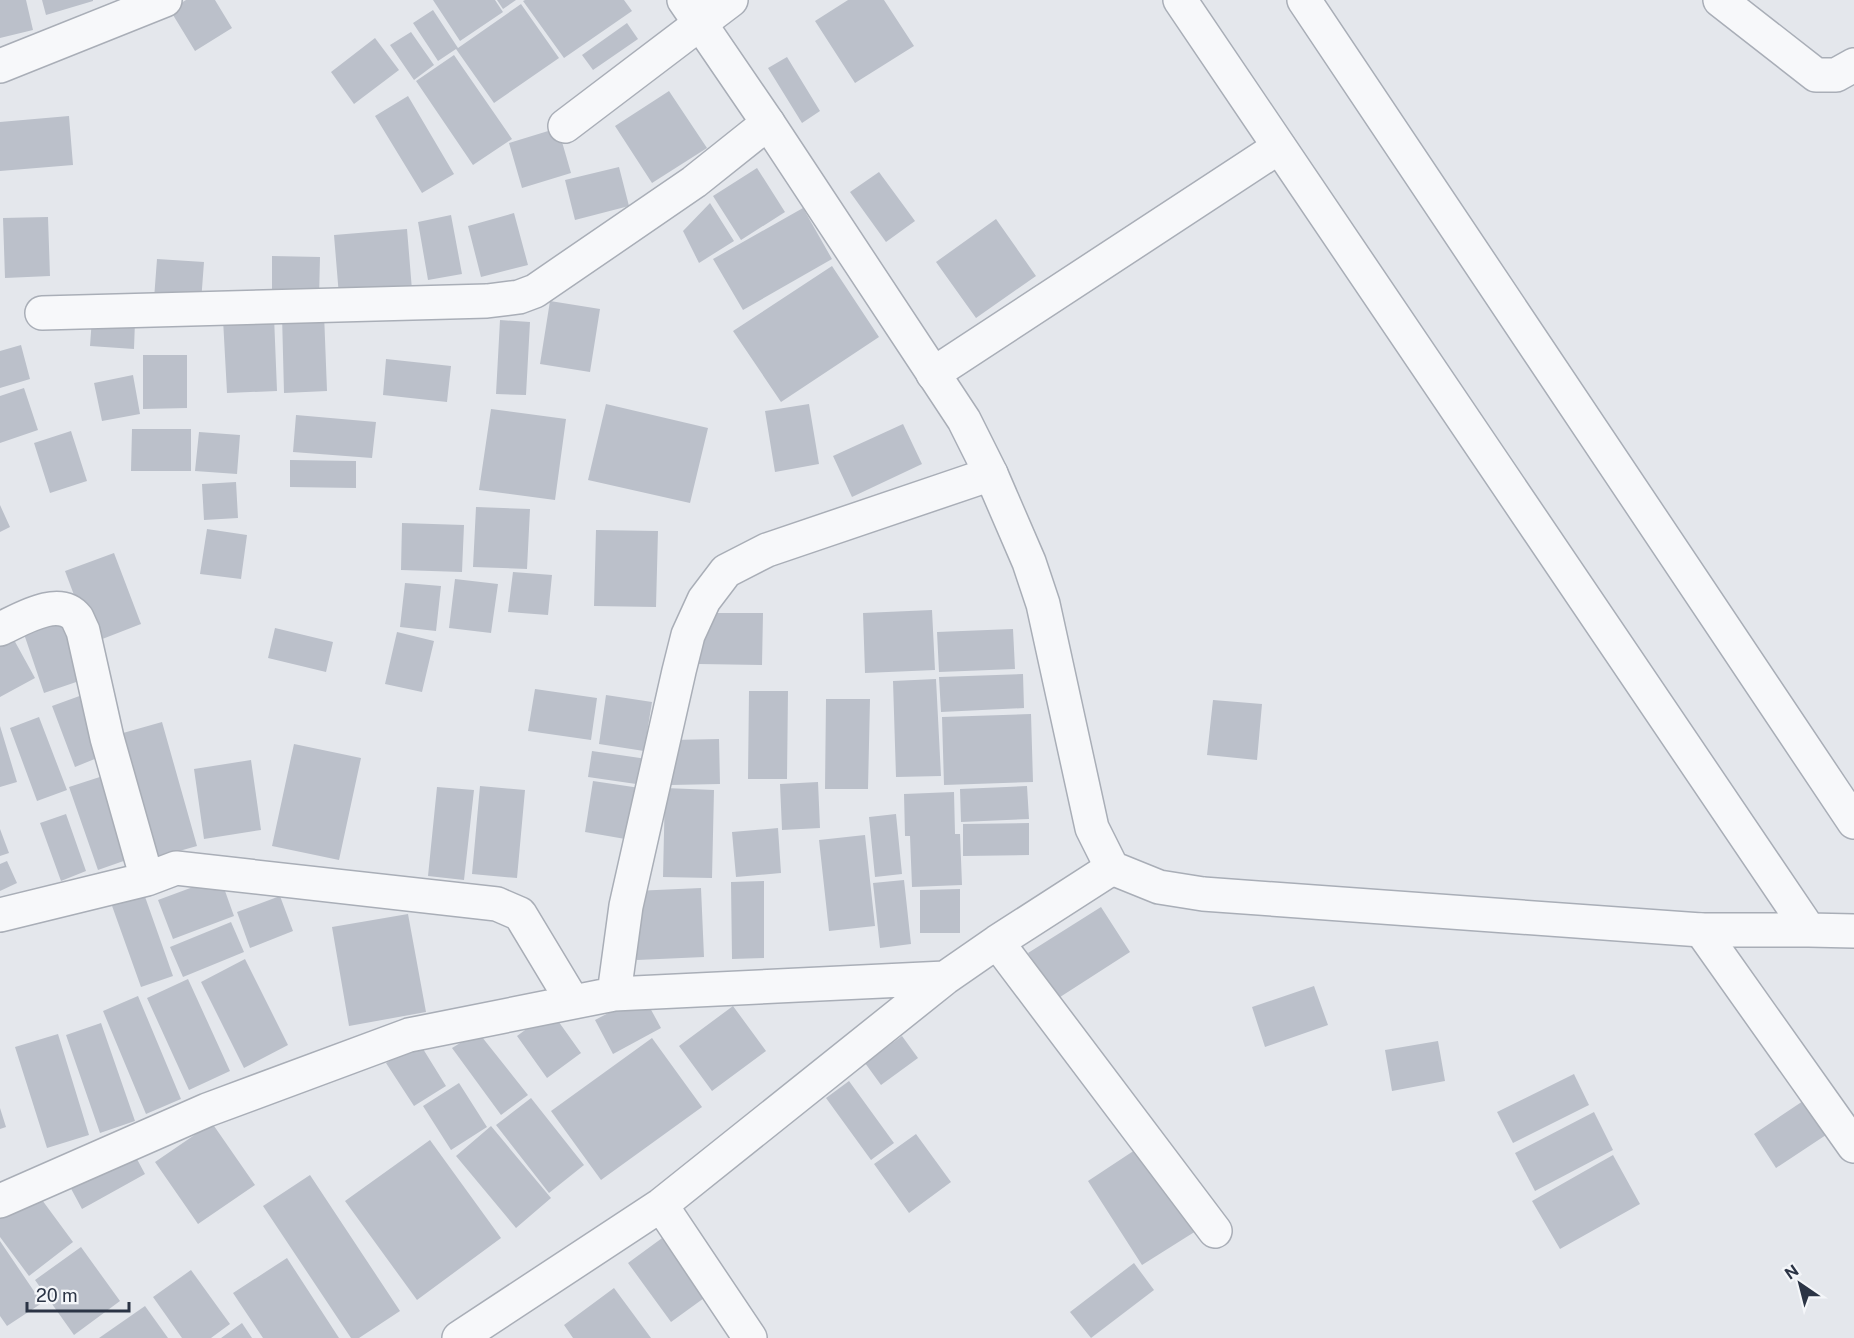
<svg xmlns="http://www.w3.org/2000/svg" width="1854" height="1338" viewBox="0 0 1854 1338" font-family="'Public Sans',sans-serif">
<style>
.building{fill:#bbc0ca}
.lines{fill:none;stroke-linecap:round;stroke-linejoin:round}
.minor-casing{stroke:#a9aeb7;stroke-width:36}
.tertiary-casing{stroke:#a9aeb7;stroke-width:36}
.minor{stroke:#f7f8fa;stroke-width:33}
.tertiary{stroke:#f7f8fa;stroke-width:33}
</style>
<rect width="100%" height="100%" fill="#e4e7ec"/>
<path class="building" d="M 0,0 L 26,0 L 33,30 L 0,38 Z
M 42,0 L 93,0 L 93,1 L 46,15 Z
M 186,0 L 215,0 L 232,28 L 195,51 L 170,10 Z
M 433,0 L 495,0 L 503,12 L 460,41 Z
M 497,0 L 516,0 L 503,9 Z
M 525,0 L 624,0 L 632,11 L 564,58 L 523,1 Z
M 848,0 L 884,0 L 914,46 L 855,83 L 815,21 Z
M 521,4 L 559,58 L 494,103 L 456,49 L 438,61 L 413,23 L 433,10 L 458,48 Z
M 627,23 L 638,39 L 593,70 L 582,55 Z
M 411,32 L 434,65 L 414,80 L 390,45 Z
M 375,38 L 399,70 L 354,104 L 331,72 Z
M 454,55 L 512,139 L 473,165 L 416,81 Z
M 787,57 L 820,111 L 802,123 L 768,68 Z
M 669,91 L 707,148 L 652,183 L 615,126 Z
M 408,96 L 454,174 L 422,193 L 375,116 Z
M 69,116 L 73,165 L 0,171 L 0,122 Z
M 558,128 L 571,173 L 522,188 L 509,143 Z
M 619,167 L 629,206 L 575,220 L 565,180 Z
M 757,168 L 785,212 L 741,240 L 713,196 Z
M 879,172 L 915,221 L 886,242 L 850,192 Z
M 710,203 L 734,241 L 699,263 L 683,231 Z
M 803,208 L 832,259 L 743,310 L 713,259 Z
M 514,213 L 528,265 L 481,277 L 468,226 Z
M 451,215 L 462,274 L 428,280 L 418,222 Z
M 48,217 L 50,276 L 5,278 L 3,218 Z
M 996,219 L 1036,276 L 976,318 L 936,262 Z
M 407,229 L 412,290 L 339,296 L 334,235 Z
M 272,256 L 320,257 L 319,299 L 272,299 Z
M 157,259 L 204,262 L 201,302 L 154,299 Z
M 832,266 L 879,337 L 781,402 L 733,331 Z
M 550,301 L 600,309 L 590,372 L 540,364 Z
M 324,313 L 327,391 L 284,393 L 282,315 Z
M 274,316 L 277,391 L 227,393 L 223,319 Z
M 92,318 L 135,321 L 134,349 L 90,346 Z
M 500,320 L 530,322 L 526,395 L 496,394 Z
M 21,345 L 30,379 L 0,388 L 0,351 Z
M 143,355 L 187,355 L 187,408 L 143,409 Z
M 386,359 L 451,366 L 447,402 L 383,395 Z
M 133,375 L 140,414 L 102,421 L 94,383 Z
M 24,388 L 38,430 L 0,443 L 0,396 Z
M 606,404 L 708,428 L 690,503 L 588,480 Z
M 809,404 L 819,464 L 775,472 L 765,411 Z
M 491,409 L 566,419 L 555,500 L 479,490 Z
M 296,415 L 376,422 L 372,458 L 293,452 Z
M 903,424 L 922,464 L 852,497 L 833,456 Z
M 132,429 L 191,429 L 191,471 L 131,471 Z
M 71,431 L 87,481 L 50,493 L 34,443 Z
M 199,432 L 240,435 L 237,474 L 195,471 Z
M 290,460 L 356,461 L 356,488 L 290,487 Z
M 236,482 L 238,518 L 204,520 L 202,484 Z
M 0,505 L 10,527 L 0,532 Z
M 476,507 L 530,509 L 527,569 L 473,567 Z
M 402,523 L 464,525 L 462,572 L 401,570 Z
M 207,529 L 247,535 L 241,579 L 200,574 Z
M 596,530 L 658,531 L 656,607 L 594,606 Z
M 114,553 L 141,624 L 92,643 L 65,571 Z
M 513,572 L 552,575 L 548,615 L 508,612 Z
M 455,579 L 498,584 L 491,633 L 449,628 Z
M 405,583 L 441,586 L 436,631 L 400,627 Z
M 932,610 L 935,670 L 865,673 L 863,613 Z
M 700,613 L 763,613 L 762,665 L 699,664 Z
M 67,616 L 88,678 L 44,693 L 23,631 Z
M 275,628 L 333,642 L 326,672 L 268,658 Z
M 8,629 L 35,678 L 0,697 L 0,633 Z
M 1013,629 L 1015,669 L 939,672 L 937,632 Z
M 397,632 L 434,641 L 422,692 L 385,684 Z
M 1023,674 L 1024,708 L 941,712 L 939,677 Z
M 936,679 L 941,776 L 896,777 L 893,681 Z
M 535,689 L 597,698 L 591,740 L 528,731 Z
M 749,691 L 788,691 L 787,779 L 748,779 Z
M 85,694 L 107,754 L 75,767 L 52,706 Z
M 606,695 L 652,702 L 644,751 L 599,744 Z
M 826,699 L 870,699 L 868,789 L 825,789 Z
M 1213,700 L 1262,704 L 1257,760 L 1207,755 Z
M 1031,714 L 1033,782 L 944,785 L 942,717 Z
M 39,717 L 67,790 L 37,801 L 10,728 Z
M 162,722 L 197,846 L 151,859 L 116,735 Z
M 0,726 L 17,782 L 0,787 Z
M 719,739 L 720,784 L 671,785 L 671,740 Z
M 294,744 L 361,758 L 339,860 L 272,846 Z
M 592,751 L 647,759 L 643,785 L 588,777 Z
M 251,760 L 261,830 L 204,839 L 194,769 Z
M 106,775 L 135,857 L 98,870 L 69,787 Z
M 593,781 L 640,788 L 631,840 L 585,832 Z
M 818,782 L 820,828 L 782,830 L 780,784 Z
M 480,786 L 525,790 L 517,878 L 472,874 Z
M 1027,786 L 1029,819 L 961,822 L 960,789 Z
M 437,787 L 474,790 L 464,880 L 428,876 Z
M 665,788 L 714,790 L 712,878 L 663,877 Z
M 954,792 L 955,834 L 960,834 L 962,885 L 912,887 L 910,836 L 905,836 L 904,794 Z
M 66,814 L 86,871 L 61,881 L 40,823 Z
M 896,814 L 902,874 L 875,877 L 869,817 Z
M 1029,823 L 1029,855 L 963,856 L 963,824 Z
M 778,828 L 781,873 L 736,877 L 732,832 Z
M 0,829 L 9,853 L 0,856 Z
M 865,835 L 875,926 L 829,931 L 819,840 Z
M 7,861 L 17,883 L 0,891 L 0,864 Z
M 220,877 L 234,916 L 173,939 L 158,900 Z
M 904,880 L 911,944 L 880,948 L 873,883 Z
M 764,881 L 764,958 L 732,959 L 731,882 Z
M 701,888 L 704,957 L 637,960 L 634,891 Z
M 960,889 L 960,933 L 920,933 L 920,890 Z
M 143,891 L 173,976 L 141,987 L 111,903 Z
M 280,896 L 293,931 L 250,948 L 237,912 Z
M 1101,907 L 1130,952 L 1057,999 L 1028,953 Z
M 408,914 L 426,1012 L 349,1026 L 332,927 Z
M 231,922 L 244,952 L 183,977 L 170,947 Z
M 245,959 L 288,1045 L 244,1068 L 201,982 Z
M 188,979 L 230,1071 L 189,1090 L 147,998 Z
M 1314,986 L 1328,1025 L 1265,1047 L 1252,1007 Z
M 643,995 L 661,1028 L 613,1054 L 595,1020 Z
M 138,996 L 181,1099 L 146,1114 L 103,1011 Z
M 733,1006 L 766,1051 L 712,1091 L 679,1046 Z
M 551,1011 L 581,1053 L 547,1078 L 517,1036 Z
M 101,1023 L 135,1121 L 100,1133 L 66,1035 Z
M 478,1032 L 528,1095 L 501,1115 L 452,1048 Z
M 58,1034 L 89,1135 L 47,1148 L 15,1047 Z
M 902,1036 L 918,1058 L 881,1085 L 865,1063 Z
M 652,1038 L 702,1107 L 601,1180 L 551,1111 Z
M 1438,1041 L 1445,1081 L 1392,1091 L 1385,1050 Z
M 420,1044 L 446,1086 L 414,1106 L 386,1063 Z
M 1574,1074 L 1589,1105 L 1513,1143 L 1497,1112 Z
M 849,1081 L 894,1143 L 871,1160 L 826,1098 Z
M 459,1083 L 487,1127 L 451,1150 L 423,1106 Z
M 1809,1097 L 1832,1131 L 1776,1168 L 1754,1134 Z
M 531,1098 L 584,1165 L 549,1193 L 496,1125 Z
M 0,1108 L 6,1127 L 0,1129 Z
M 1594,1112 L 1613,1150 L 1535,1191 L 1515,1153 Z
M 212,1123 L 255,1185 L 198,1224 L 155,1162 Z
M 491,1126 L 551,1198 L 516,1228 L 456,1156 Z
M 916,1134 L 951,1182 L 909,1213 L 874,1164 Z
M 430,1140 L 501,1238 L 417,1300 L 345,1201 Z
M 1141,1146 L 1196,1231 L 1142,1265 L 1088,1181 Z
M 131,1148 L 145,1174 L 82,1209 L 68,1183 Z
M 1613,1155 L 1640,1204 L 1560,1249 L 1532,1201 Z
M 310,1175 L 400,1311 L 359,1338 L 351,1338 L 263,1206 Z
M 34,1189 L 73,1242 L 29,1276 L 0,1237 L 0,1215 Z
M 669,1233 L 711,1293 L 671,1322 L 628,1263 Z
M 0,1241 L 42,1303 L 7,1326 L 0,1316 Z
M 81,1247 L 120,1301 L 74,1335 L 35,1280 Z
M 287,1258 L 339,1338 L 263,1338 L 233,1293 Z
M 1134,1263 L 1154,1290 L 1091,1338 L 1070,1312 Z
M 191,1270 L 230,1324 L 211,1338 L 182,1338 L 153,1297 Z
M 614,1288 L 651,1338 L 573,1338 L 564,1325 Z
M 145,1306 L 168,1338 L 99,1338 Z
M 242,1323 L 252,1338 L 221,1338 Z"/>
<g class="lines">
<defs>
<path id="minor" d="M 1720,0 L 1816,75 L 1836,75 L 1854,65
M 0,66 L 165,0
M 565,126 L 731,0
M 42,313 L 487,301 L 519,297 L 535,291 L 694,182 L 768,123
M 933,374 L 1279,147
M 0,629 C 20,620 59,595 77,618 C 79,622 81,627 83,631 L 107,738 L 147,879
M 0,915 L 147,879 L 176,868 L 497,904 L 520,914 L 573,1002
M 1701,930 L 1854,1146
M 997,942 L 1215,1231
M 614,994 L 626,906 L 679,671 L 688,635 L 704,600 L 726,571 L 767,550 L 991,474
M 0,1201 L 207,1110 L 409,1035 L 614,994 L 945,978
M 661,1205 L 750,1338
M 459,1338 L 661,1205 L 945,978 L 997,942 L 1112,868"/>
<path id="tertiary" d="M 684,0 L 768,123 L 964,420 L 991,474 L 1029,562 L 1043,604 L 1092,828 L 1112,868 L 1159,887 L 1203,894 L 1701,930 L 1809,930 L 1854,931
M 1180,0 L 1809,930
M 1304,0 L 1854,822"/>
</defs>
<use href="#minor" class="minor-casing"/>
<use href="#tertiary" class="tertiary-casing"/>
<use href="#minor" class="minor"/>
<use href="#tertiary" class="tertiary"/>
</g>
<g transform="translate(1800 1284) rotate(325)" stroke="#f4f6f9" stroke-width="4.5" paint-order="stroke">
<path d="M0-4.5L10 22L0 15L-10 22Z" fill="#2b3445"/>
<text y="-9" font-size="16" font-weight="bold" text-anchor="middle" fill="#2b3445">N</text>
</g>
<path d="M27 1302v9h102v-9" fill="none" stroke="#2b3445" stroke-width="3"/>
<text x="36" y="1302" font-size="18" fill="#2b3445" stroke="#f4f6f9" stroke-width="4.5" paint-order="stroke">20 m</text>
</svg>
